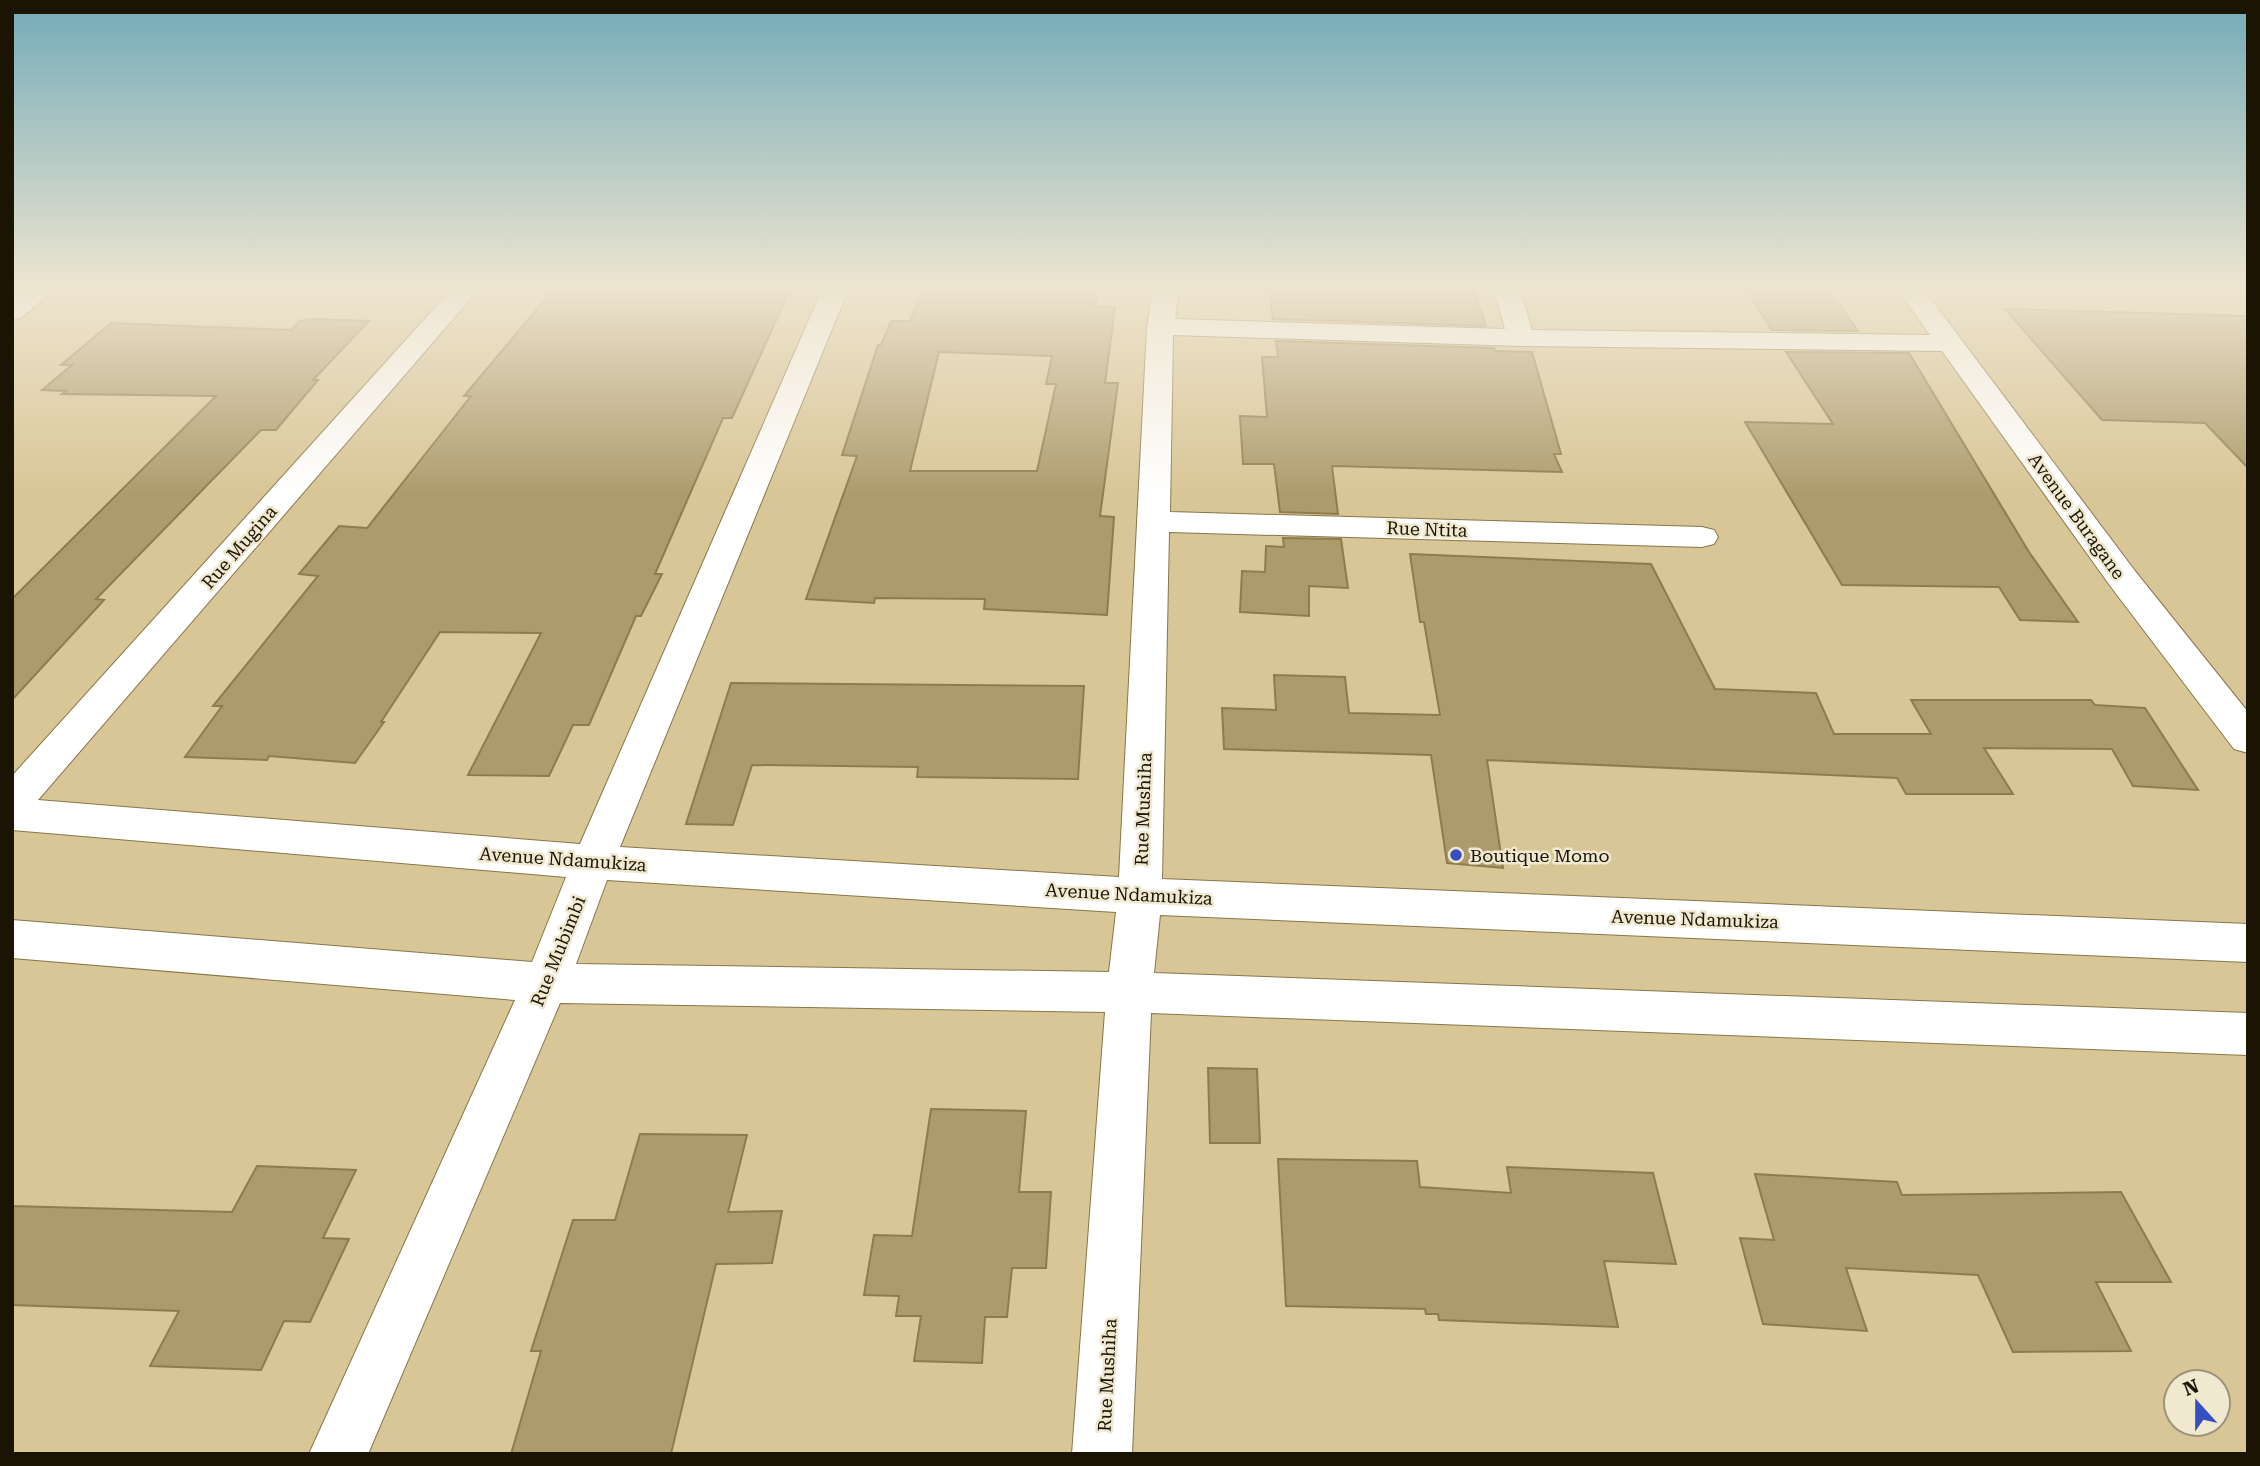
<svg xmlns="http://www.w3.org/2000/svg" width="2260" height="1466" viewBox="0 0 2260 1466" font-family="'Roboto Serif',serif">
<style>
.building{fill:#ad9b6c;stroke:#8e7c4f;stroke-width:2;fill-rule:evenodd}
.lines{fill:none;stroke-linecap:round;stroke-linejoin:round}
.minor-casing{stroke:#887649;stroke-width:2}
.secondary-casing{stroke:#887649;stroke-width:2}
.minor{fill:#fff;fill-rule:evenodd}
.secondary{fill:#fff;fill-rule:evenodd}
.poi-dot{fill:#364fc1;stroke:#f1e8d0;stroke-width:2.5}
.labels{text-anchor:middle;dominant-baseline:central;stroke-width:5;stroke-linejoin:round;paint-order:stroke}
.street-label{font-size:18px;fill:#1b1403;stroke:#f1e8d0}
.poi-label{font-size:18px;fill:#1b1403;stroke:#f1e8d0;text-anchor:start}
</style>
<rect width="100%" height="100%" fill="#d9c696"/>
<path class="building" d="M 553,290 L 789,292 L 732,418 L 723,418 L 655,574 L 662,574 L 641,616 L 636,616 L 589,725 L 573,725 L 549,776 L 468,775 L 541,633 L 440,632 L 381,722 L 384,722 L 355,763 L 269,756 L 267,760 L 185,757 L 222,706 L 213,706 L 318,576 L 299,574 L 339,526 L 367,528 L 471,396 L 464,396 Z
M 922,290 L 1097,293 L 1095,306 L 1115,307 L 1105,383 L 1118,383 L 1100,516 L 1114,517 L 1107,615 L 984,609 L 985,599 L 875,598 L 874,603 L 806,599 L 857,456 L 842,455 L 878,345 L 881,345 L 891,321 L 910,321 ZM 939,352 L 1052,356 L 1046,384 L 1056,384 L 1037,471 L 910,471 Z
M 1269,290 L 1474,290 L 1486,326 L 1273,319 Z
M 1746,290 L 1829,290 L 1858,331 L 1772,330 Z
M 2005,309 L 2248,316 L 2248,468 L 2205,423 L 2102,420 Z
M 312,319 L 369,321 L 313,380 L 318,380 L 276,430 L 261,430 L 96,599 L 104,600 L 12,700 L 12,599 L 216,396 L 62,394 L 66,391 L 42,390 L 72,365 L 61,365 L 111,323 L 291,330 L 300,321 Z
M 1276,341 L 1494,348 L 1495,351 L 1532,352 L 1561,454 L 1554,454 L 1562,472 L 1332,466 L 1338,514 L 1280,512 L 1274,464 L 1243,464 L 1240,416 L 1267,417 L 1262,357 L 1278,357 Z
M 1786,352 L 1909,353 L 2029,552 L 2078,622 L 2020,620 L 1999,587 L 1842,585 L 1745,422 L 1833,424 Z
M 1283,538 L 1341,539 L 1348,588 L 1309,586 L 1309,616 L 1240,612 L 1242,571 L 1265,572 L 1266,546 L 1284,547 Z
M 1410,554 L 1651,564 L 1715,689 L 1816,693 L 1834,734 L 1931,734 L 1911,700 L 2091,700 L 2095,705 L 2145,708 L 2198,790 L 2133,786 L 2112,749 L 1984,748 L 2013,794 L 1906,794 L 1897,778 L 1487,760 L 1503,868 L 1447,863 L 1431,755 L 1224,749 L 1222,708 L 1276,710 L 1274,675 L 1345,677 L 1349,713 L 1440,715 L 1424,622 L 1420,622 Z
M 731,683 L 1084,686 L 1078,779 L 917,777 L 918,767 L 752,765 L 733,825 L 686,824 Z
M 1208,1068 L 1257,1069 L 1260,1143 L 1210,1143 Z
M 931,1109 L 1026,1111 L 1019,1192 L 1051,1192 L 1046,1268 L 1012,1268 L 1007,1317 L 985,1317 L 982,1363 L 914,1361 L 921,1316 L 896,1316 L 899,1296 L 864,1295 L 874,1235 L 912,1236 Z
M 640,1134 L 747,1135 L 728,1212 L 782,1211 L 772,1263 L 716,1264 L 671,1454 L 511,1454 L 541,1351 L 531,1351 L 573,1220 L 615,1220 Z
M 1278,1159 L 1417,1161 L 1420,1187 L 1511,1193 L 1507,1167 L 1653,1173 L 1676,1264 L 1604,1261 L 1618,1327 L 1439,1320 L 1438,1314 L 1426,1314 L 1425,1309 L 1286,1306 Z
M 257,1166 L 356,1170 L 323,1238 L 349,1239 L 310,1322 L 284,1321 L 261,1370 L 150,1366 L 179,1311 L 12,1305 L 12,1206 L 232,1212 Z
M 1755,1174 L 1897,1182 L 1902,1195 L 2121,1192 L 2171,1282 L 2096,1282 L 2131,1351 L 2013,1352 L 1978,1275 L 1846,1268 L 1867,1331 L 1763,1324 L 1740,1238 L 1774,1240 Z"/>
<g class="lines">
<defs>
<path id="minor" d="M 451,290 L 478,290 L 38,800 L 580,844 L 822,290 L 848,290 L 620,847 L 1119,877 L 1147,327 L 1153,290 L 1179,290 L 1175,319 L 1505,329 L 1494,290 L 1520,290 L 1532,330 L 1930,335 L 1898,290 L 1924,290 L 2135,571 L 2248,712 L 2248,753 L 2234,749 L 2111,587 L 1942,351 L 1521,346 L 1173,335 L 1170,512 L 1702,527 L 1714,530 L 1718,537 L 1714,544 L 1702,547 L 1169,532 L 1162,879 L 2248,924 L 2248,962 L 1160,915 L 1154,973 L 2248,1013 L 2248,1055 L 1151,1013 L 1132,1454 L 1072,1454 L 1105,1012 L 560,1003 L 368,1454 L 309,1454 L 515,1000 L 12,958 L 12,920 L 532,962 L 566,877 L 12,830 L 12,776 ZM 607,880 L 1116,912 L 1109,972 L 576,964 Z"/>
<path id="secondary" d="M 24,290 L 54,290 L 21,318 L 12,320 L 12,299 Z"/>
</defs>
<use href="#minor" class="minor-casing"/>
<use href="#secondary" class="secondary-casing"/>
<use href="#minor" class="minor"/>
<use href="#secondary" class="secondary"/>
</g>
<linearGradient id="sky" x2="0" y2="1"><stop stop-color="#73abb8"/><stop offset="0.58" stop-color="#eee5d0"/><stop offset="1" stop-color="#eee5d0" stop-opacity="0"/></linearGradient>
<rect width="2260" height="496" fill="url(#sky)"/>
<circle class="poi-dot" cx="1456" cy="855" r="7"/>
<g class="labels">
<g class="street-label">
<text transform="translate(2077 516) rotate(54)">Avenue Buragane</text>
<text transform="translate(1427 529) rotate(2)">Rue Ntita</text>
<text transform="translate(239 547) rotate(-49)">Rue Mugina</text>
<text transform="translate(1143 809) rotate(-88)">Rue Mushiha</text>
<text transform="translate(563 859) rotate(4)">Avenue Ndamukiza</text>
<text transform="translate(1129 894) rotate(3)">Avenue Ndamukiza</text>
<text transform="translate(1695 919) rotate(2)">Avenue Ndamukiza</text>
<text transform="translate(558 951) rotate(-68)">Rue Mubimbi</text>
<text transform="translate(1107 1375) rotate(-87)">Rue Mushiha</text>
</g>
<g class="poi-label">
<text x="1470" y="855">Boutique Momo</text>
</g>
</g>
<rect width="2260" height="1466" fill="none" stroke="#1b1403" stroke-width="28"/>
<g transform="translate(2197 1403) rotate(339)"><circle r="33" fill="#f1e8d0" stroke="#9b937e" stroke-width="2"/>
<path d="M0-5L12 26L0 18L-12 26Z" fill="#364fc1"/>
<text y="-10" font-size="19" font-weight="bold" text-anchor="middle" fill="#1b1403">N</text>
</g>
</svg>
